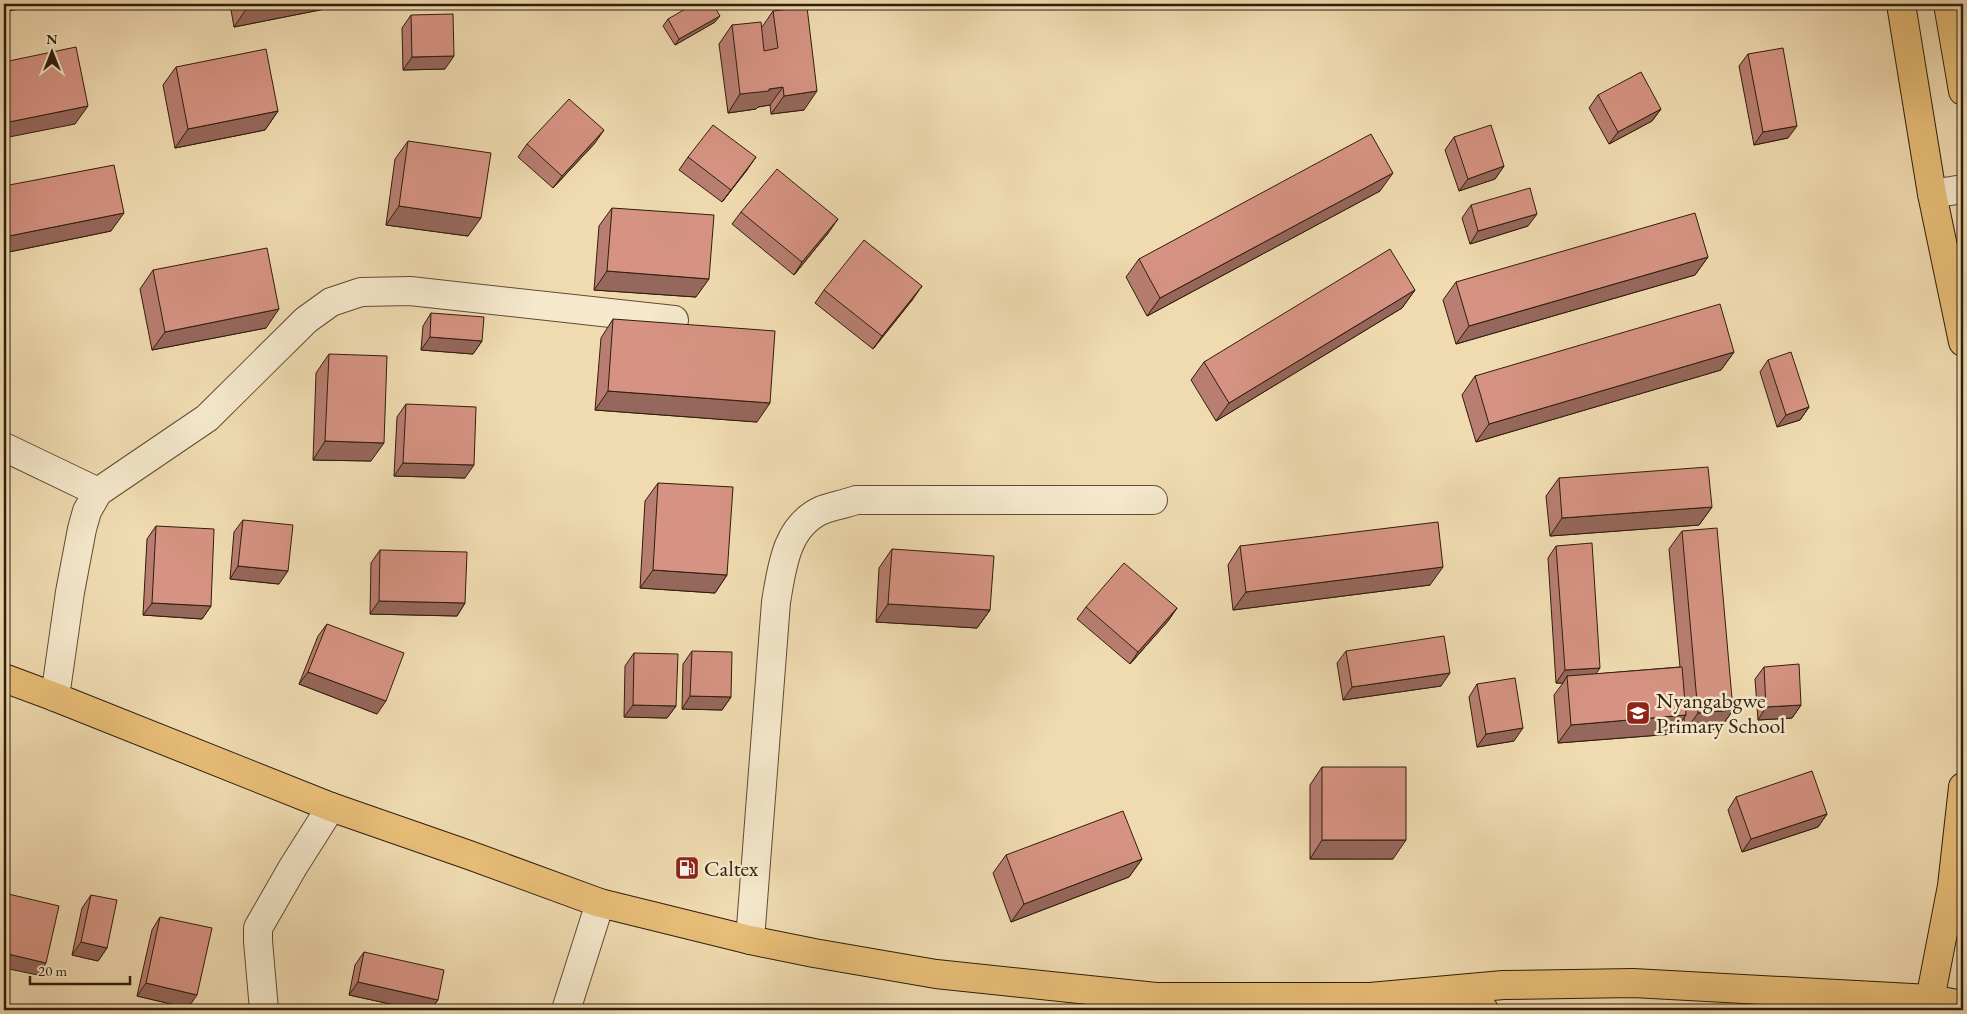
<svg xmlns="http://www.w3.org/2000/svg" width="1967" height="1014" viewBox="0 0 1967 1014" font-family="'EB Garamond',serif">
<style>
.lines{fill:none;stroke-linecap:round;stroke-linejoin:round}
.minor-casing{stroke:#5f4c34;stroke-width:30}
.major-casing{stroke:#2f1d0b;stroke-width:30}
.highway-casing{stroke:#2f1d0b;stroke-width:30}
.minor{stroke:#f5e8cc;stroke-width:28}
.major{stroke:#e8be78;stroke-width:28}
.highway{stroke:#e8be78;stroke-width:28}
.wall{fill:#b87e71;stroke:#2f1d0b}
.shaded-wall{fill:#96675c;stroke:#2f1d0b}
.building{fill:#d69383;stroke:#2f1d0b}
.labels{text-anchor:middle;dominant-baseline:central;stroke-width:5;stroke-linejoin:round;paint-order:stroke}
.poi-label{font-size:22px;fill:#2f1d0b;stroke:#f5e8cc;text-anchor:start}
</style>
<rect width="100%" height="100%" fill="#f0dbb1"/>
<filter id="stains"><feTurbulence type="fractalNoise" baseFrequency=".004" numOctaves="4"/><feColorMatrix values="0 0 0 0 .2 0 0 0 0 .09 0 0 0 0 .02 0 0 0 .5 -.17"/></filter>
<radialGradient id="worn" r=".72"><stop offset=".6" stop-color="#630" stop-opacity="0"/><stop offset="1" stop-color="#630" stop-opacity=".3"/></radialGradient>
<g class="lines">
<defs>
<path id="minor" d="M 1932,194 L 1963,189
M 4,447 L 98,492
M 55,697 L 70,592 L 82,529 L 87,511 L 98,492 L 207,418 L 306,320 L 331,302 L 361,292 L 410,291 L 674,320
M 750,940 L 776,602 C 782,567 786,526 822,510 C 833,506 845,504 856,500 L 1153,500
M 264,1010 L 258,941 L 258,928 L 293,867 L 331,807
M 566,1010 L 600,903"/>
<path id="major" d="M 1901,4 L 1932,194 L 1963,342
M 1948,4 L 1963,91
M 1928,1010 L 1952,886 L 1963,787"/>
<path id="highway" d="M 4,678 L 55,697 L 331,807 L 469,855 L 600,903 L 750,940 L 814,953 L 936,974 L 1156,997 L 1370,997 L 1503,985 L 1633,983 L 1930,999 L 1963,1005
M 1426,1003 L 1484,1010"/>
</defs>
<use href="#minor" class="minor-casing"/>
<use href="#major" class="major-casing"/>
<use href="#highway" class="highway-casing"/>
<use href="#minor" class="minor"/>
<use href="#major" class="major"/>
<use href="#highway" class="highway"/>
</g>
<path class="wall" d="M 230,4 L 350,4 L 234,27 Z
M 773,11 L 804,110 L 771,114 L 770,105 L 758,107 L 756,109 L 728,113 L 719,44 L 732,25 L 762,27 Z
M 411,15 L 445,69 L 403,70 L 402,28 Z
M 668,19 L 715,22 L 675,45 L 663,26 Z
M 1748,54 L 1788,138 L 1754,145 L 1739,66 Z
M 176,67 L 278,111 L 265,130 L 175,148 L 163,85 Z
M 1598,95 L 1661,109 L 1652,121 L 1609,144 L 1589,108 Z
M 1454,137 L 1504,166 L 1495,179 L 1459,191 L 1445,150 Z
M 408,141 L 468,236 L 386,225 L 395,159 Z
M 595,143 L 553,188 L 518,157 L 527,144 Z
M 688,157 L 747,170 L 722,202 L 679,170 Z
M 4,186 L 111,231 L 4,253 Z
M 1380,191 L 1147,316 L 1126,277 L 1139,259 Z
M 1471,205 L 1528,226 L 1470,244 L 1462,218 Z
M 612,208 L 696,297 L 594,290 L 599,226 Z
M 741,212 L 829,232 L 794,275 L 732,224 Z
M 1708,257 L 1695,275 L 1456,344 L 1443,300 L 1456,282 Z
M 153,270 L 266,328 L 152,350 L 140,289 Z
M 824,290 L 913,299 L 873,349 L 815,303 Z
M 1415,290 L 1402,308 L 1216,421 L 1191,380 L 1204,362 Z
M 431,313 L 482,341 L 473,354 L 421,350 L 423,326 Z
M 613,319 L 757,422 L 595,410 L 601,338 Z
M 1734,352 L 1721,370 L 1476,442 L 1462,395 L 1475,376 Z
M 329,354 L 371,461 L 313,460 L 316,373 Z
M 1768,360 L 1809,407 L 1800,420 L 1777,427 L 1760,372 Z
M 406,404 L 465,478 L 394,476 L 397,417 Z
M 1559,478 L 1712,507 L 1699,525 L 1550,536 L 1546,496 Z
M 658,483 L 727,575 L 715,593 L 640,588 L 645,501 Z
M 243,520 L 279,584 L 230,579 L 234,532 Z
M 156,526 L 211,606 L 202,619 L 143,615 L 147,539 Z
M 1682,531 L 1733,710 L 1720,729 L 1685,732 L 1684,718 L 1673,734 L 1558,743 L 1554,695 L 1563,683 L 1556,683 L 1548,558 L 1556,546 L 1596,674 L 1680,667 L 1669,549 Z
M 1240,546 L 1430,585 L 1233,610 L 1228,565 Z
M 892,549 L 990,610 L 977,628 L 876,622 L 879,568 Z
M 380,550 L 465,603 L 457,616 L 370,614 L 371,563 Z
M 1086,607 L 1177,608 L 1168,621 L 1130,664 L 1077,619 Z
M 327,624 L 377,714 L 299,684 L 318,636 Z
M 692,651 L 731,697 L 722,710 L 682,709 L 683,664 Z
M 1346,651 L 1441,686 L 1343,700 L 1337,663 Z
M 634,653 L 676,706 L 667,718 L 624,717 L 625,666 Z
M 1764,667 L 1801,705 L 1792,718 L 1758,720 L 1755,679 Z
M 1477,684 L 1514,741 L 1477,747 L 1469,697 Z
M 1322,767 L 1393,859 L 1310,859 L 1310,785 Z
M 1736,797 L 1827,814 L 1818,827 L 1742,852 L 1728,810 Z
M 1006,855 L 1142,859 L 1129,877 L 1011,922 L 993,873 Z
M 91,895 L 107,948 L 98,961 L 72,955 L 82,908 Z
M 160,917 L 188,1008 L 137,996 L 152,930 Z
M 364,952 L 438,1000 L 430,1010 L 418,1010 L 349,995 L 355,965 Z"/>
<path class="shaded-wall" d="M 4,4 L 42,4 L 4,12 Z
M 270,4 L 350,4 L 234,27 L 247,8 Z
M 720,16 L 715,22 L 675,45 L 679,39 Z
M 454,56 L 445,69 L 403,70 L 412,57 Z
M 783,87 L 770,105 L 758,107 L 756,109 L 728,113 L 740,94 Z
M 817,91 L 804,110 L 771,114 L 784,96 Z
M 88,106 L 75,124 L 4,138 L 4,123 Z
M 1661,109 L 1652,121 L 1609,144 L 1618,132 Z
M 278,111 L 265,130 L 175,148 L 188,129 Z
M 1797,126 L 1788,138 L 1754,145 L 1763,132 Z
M 604,130 L 595,143 L 553,188 L 562,176 Z
M 756,157 L 747,170 L 722,202 L 731,190 Z
M 1504,166 L 1495,179 L 1459,191 L 1468,179 Z
M 1393,173 L 1380,191 L 1147,316 L 1160,298 Z
M 399,206 L 481,218 L 468,236 L 386,225 Z
M 124,213 L 111,231 L 4,253 L 4,244 L 9,236 Z
M 1537,214 L 1528,226 L 1470,244 L 1478,231 Z
M 838,219 L 829,232 L 794,275 L 802,262 Z
M 1708,257 L 1695,275 L 1456,344 L 1469,326 Z
M 607,271 L 709,279 L 696,297 L 594,290 Z
M 922,286 L 913,299 L 873,349 L 882,336 Z
M 1415,290 L 1402,308 L 1216,421 L 1229,403 Z
M 279,309 L 266,328 L 152,350 L 165,332 Z
M 430,337 L 482,341 L 473,354 L 421,350 Z
M 1734,352 L 1721,370 L 1476,442 L 1489,424 Z
M 608,391 L 770,403 L 757,422 L 595,410 Z
M 1809,407 L 1800,420 L 1777,427 L 1786,415 Z
M 325,441 L 384,443 L 371,461 L 313,460 Z
M 403,463 L 474,465 L 465,478 L 394,476 Z
M 1712,507 L 1699,525 L 1550,536 L 1562,518 Z
M 238,566 L 288,571 L 279,584 L 230,579 Z
M 1443,567 L 1430,585 L 1233,610 L 1246,592 Z
M 653,570 L 727,575 L 715,593 L 640,588 Z
M 379,601 L 465,603 L 457,616 L 370,614 Z
M 152,603 L 211,606 L 202,619 L 143,615 Z
M 888,604 L 990,610 L 977,628 L 876,622 Z
M 1177,608 L 1168,621 L 1130,664 L 1138,652 Z
M 1600,668 L 1591,681 L 1567,676 L 1563,683 L 1556,683 L 1565,670 Z
M 308,672 L 386,701 L 377,714 L 299,684 Z
M 1450,673 L 1441,686 L 1343,700 L 1352,687 Z
M 690,696 L 731,697 L 722,710 L 682,709 Z
M 633,705 L 676,706 L 667,718 L 624,717 Z
M 1801,705 L 1792,718 L 1758,720 L 1766,707 Z
M 1733,710 L 1720,729 L 1685,732 L 1698,713 Z
M 1686,715 L 1673,734 L 1558,743 L 1571,725 Z
M 1523,728 L 1514,741 L 1477,747 L 1486,734 Z
M 1827,814 L 1818,827 L 1742,852 L 1751,839 Z
M 1322,840 L 1406,840 L 1393,859 L 1310,859 Z
M 1142,859 L 1129,877 L 1011,922 L 1024,904 Z
M 81,942 L 107,948 L 98,961 L 72,955 Z
M 4,953 L 46,963 L 38,975 L 4,968 Z
M 358,982 L 438,1000 L 430,1010 L 418,1010 L 349,995 Z
M 146,983 L 197,995 L 188,1008 L 137,996 Z"/>
<path class="building" d="M 246,4 L 270,4 L 247,8 Z
M 694,4 L 713,4 L 720,16 L 679,39 L 668,19 Z
M 807,7 L 817,91 L 784,96 L 783,87 L 769,89 L 769,91 L 740,94 L 732,25 L 761,22 L 764,51 L 778,48 L 773,11 Z
M 453,14 L 454,56 L 412,57 L 411,15 Z
M 76,47 L 88,106 L 4,123 L 4,62 Z
M 1783,48 L 1797,126 L 1763,132 L 1748,54 Z
M 266,49 L 278,111 L 188,129 L 176,67 Z
M 1641,72 L 1661,109 L 1618,132 L 1598,95 Z
M 569,99 L 604,130 L 562,176 L 527,144 Z
M 713,125 L 756,157 L 731,190 L 688,157 Z
M 1491,125 L 1504,166 L 1468,179 L 1454,137 Z
M 1371,134 L 1393,173 L 1160,298 L 1139,259 Z
M 408,141 L 491,153 L 481,218 L 399,206 Z
M 114,165 L 124,213 L 9,236 L 4,209 L 4,186 Z
M 777,169 L 838,219 L 802,262 L 741,212 Z
M 1530,188 L 1537,214 L 1478,231 L 1471,205 Z
M 612,208 L 714,215 L 709,279 L 607,271 Z
M 1695,213 L 1708,257 L 1469,326 L 1456,282 Z
M 864,240 L 922,286 L 882,336 L 824,290 Z
M 267,248 L 279,309 L 165,332 L 153,270 Z
M 1390,249 L 1415,290 L 1229,403 L 1204,362 Z
M 4,277 L 7,294 L 4,295 Z
M 1720,304 L 1734,352 L 1489,424 L 1475,376 Z
M 431,313 L 484,317 L 482,341 L 430,337 Z
M 613,319 L 775,331 L 770,403 L 608,391 Z
M 1791,352 L 1809,407 L 1786,415 L 1768,360 Z
M 329,354 L 387,356 L 384,443 L 325,441 Z
M 406,404 L 476,407 L 474,465 L 403,463 Z
M 1708,467 L 1712,507 L 1562,518 L 1559,478 Z
M 4,470 L 7,472 L 4,477 Z
M 658,483 L 733,487 L 727,575 L 653,570 Z
M 243,520 L 293,525 L 288,571 L 238,566 Z
M 1438,522 L 1443,567 L 1246,592 L 1240,546 Z
M 156,526 L 214,529 L 211,606 L 152,603 Z
M 1717,528 L 1733,710 L 1698,713 L 1682,531 Z
M 1592,543 L 1600,668 L 1565,670 L 1556,546 Z
M 892,549 L 994,556 L 990,610 L 888,604 Z
M 380,550 L 467,552 L 465,603 L 379,601 Z
M 1124,563 L 1177,608 L 1138,652 L 1086,607 Z
M 327,624 L 404,653 L 386,701 L 308,672 Z
M 1444,636 L 1450,673 L 1352,687 L 1346,651 Z
M 692,651 L 732,652 L 731,697 L 690,696 Z
M 634,653 L 678,654 L 676,706 L 633,705 Z
M 1799,664 L 1801,705 L 1766,707 L 1764,667 Z
M 1682,667 L 1686,715 L 1571,725 L 1567,676 Z
M 1515,678 L 1523,728 L 1486,734 L 1477,684 Z
M 1322,767 L 1406,767 L 1406,840 L 1322,840 Z
M 1812,771 L 1827,814 L 1751,839 L 1736,797 Z
M 1123,811 L 1142,859 L 1024,904 L 1006,855 Z
M 4,893 L 59,906 L 46,963 L 4,953 Z
M 91,895 L 117,900 L 107,948 L 81,942 Z
M 160,917 L 212,928 L 197,995 L 146,983 Z
M 364,952 L 444,970 L 438,1000 L 358,982 Z
M 350,1007 L 367,1010 L 349,1010 Z"/>
<defs>
<symbol id="school-square" viewBox="-11 -11 22 22"><rect x="-9" y="-9" width="18" height="18" rx="4" fill="#8f2418" stroke="#f5e8cc"/><path d="M0-5L7-2L0 1L-7-2ZM-4 1L0 2.5L4 1V4Q0 6-4 4Z" fill="#fff"/></symbol>
<symbol id="fuel-square" viewBox="-11 -11 22 22"><rect x="-9" y="-9" width="18" height="18" rx="4" fill="#8f2418" stroke="#f5e8cc"/><path d="M-5.5-6h7V0h2V4h1.3V-2.5L3-4.5l.8-.8L6-3V5H2.5V1h-1V6h-7ZM-4.2-4.7v3.2H.2V-4.7Z" fill="#fff"/></symbol>
</defs>
<g fill-rule="evenodd">
<use href="#school-square" x="1624" y="699" width="28" height="28"/>
<use href="#fuel-square" x="673" y="854" width="28" height="28"/>
</g>
<g class="labels">
<g class="poi-label">
<text x="1656" y="700">Nyangabgwe<tspan x="1656" dy="25">Primary School</tspan></text>
<text x="704" y="868">Caltex</text>
</g>
</g>
<rect width="1967" height="1014" fill="none" stroke="#f0dbb1" stroke-width="20"/>
<rect x="5" y="5" width="1957" height="1004" fill="none" stroke="#2f1d0b" stroke-width="2.5"/>
<rect x="10" y="10" width="1947" height="994" fill="none" stroke="#2f1d0b"/>
<g transform="translate(52 52)" stroke="#f5e8cc" stroke-width="4" paint-order="stroke">
<path d="M0-4L9 19L0 12L-9 19Z" fill="#2f1d0b"/>
<text y="-8" font-size="14" font-weight="bold" text-anchor="middle" fill="#2f1d0b">N</text>
</g>
<path d="M30 976v8h100v-8" fill="none" stroke="#2f1d0b" stroke-width="2.5"/>
<text x="38" y="976" font-size="15" fill="#2f1d0b" stroke="#f5e8cc" stroke-width="4" paint-order="stroke">20 m</text>
<rect width="100%" height="100%" filter="url(#stains)"/>
<rect width="100%" height="100%" fill="url(#worn)"/>
</svg>
